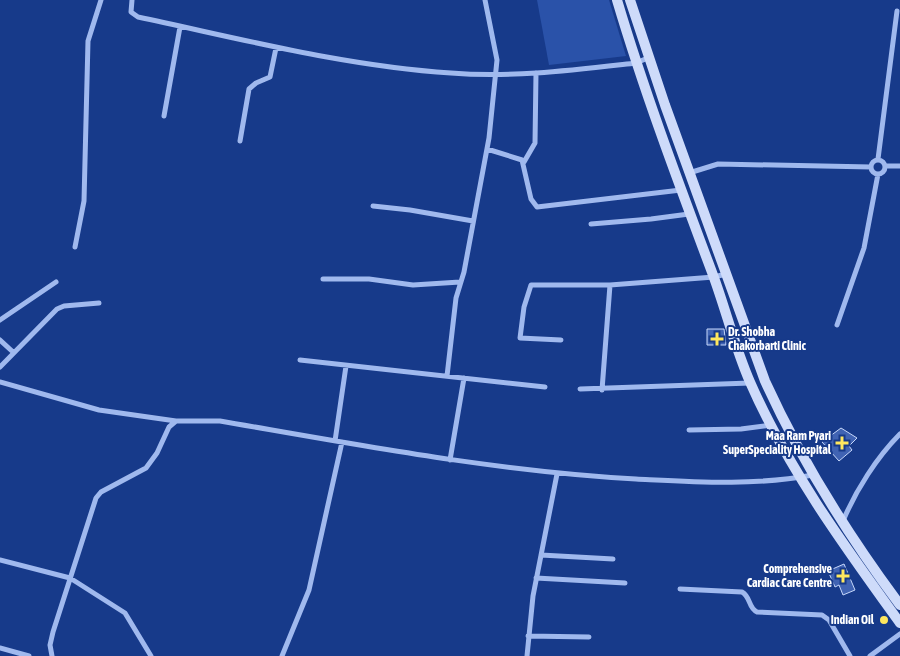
<svg xmlns="http://www.w3.org/2000/svg" width="900" height="656" viewBox="0 0 900 656" font-family="'Asap Condensed',sans-serif">
<style>
.green{fill:#2a52a9}
.building{fill:#4063b3;stroke:#c6d7fa}
.lines{fill:none;stroke-linecap:round;stroke-linejoin:round}
.street{stroke:#a0b9ee;stroke-width:5}
.secondary{stroke:#cedbfa;stroke-width:10}
.poi-dot{fill:#ffe75e;stroke:#173a8a;stroke-width:2}
.labels{text-anchor:middle;dominant-baseline:central;stroke-width:4;stroke-linejoin:round;paint-order:stroke}
.poi-label{font-size:12px;font-weight:bold;fill:#fff;stroke:#173a8a;text-anchor:end}
</style>
<rect width="100%" height="100%" fill="#173a8a"/>
<path class="green" d="M 537,0 L 609,0 L 626,56 L 549,65 Z"/>
<path class="building" d="M 707,329 L 724,329 L 726,345 L 707,345 Z
M 841,428 L 857,438 L 849,446 L 852,450 L 839,461 L 822,442 Z
M 844,564 L 855,590 L 843,595 L 839,585 L 835,587 L 828,571 Z"/>
<g class="lines">
<path class="street" d="M 132,0 L 131,12 L 138,17 C 242,39 344,66 451,73 C 512,78 574,70 636,63 L 650,57
M 164,116 L 180,27
M 240,141 L 249,89 L 256,83 L 270,77 L 276,48
M 487,149 L 522,160 L 531,199 L 537,207 L 681,190
M 878,159 L 897,11
M871 167a7 7 0 1 1 14 0a7 7 0 1 1-14 0Z
M 524,162 L 535,143 L 536,73
M 886,166 L 900,166
M 689,173 L 718,164 L 871,167
M 373,206 L 410,210 L 473,221
M 591,224 L 651,219 L 689,214
M 75,247 L 84,201 L 88,41 L 101,0
M 323,279 L 369,279 L 413,285 L 460,282
M 0,320 L 56,282
M 837,325 L 864,248 L 878,174
M 0,340 L 13,352
M 561,340 L 520,338 L 524,307 L 531,285 L 610,285 L 714,277 L 726,274
M 300,360 L 545,387
M 0,367 L 57,309 L 64,306 L 99,303
M 447,376 L 456,298 L 464,272 L 489,138 L 497,60 L 485,0
M 0,382 L 99,410 L 176,421
M 580,389 L 750,383
M 602,390 L 610,285
M 689,430 L 741,429 L 772,425
M 335,441 L 346,366
M 450,460 L 464,378
M 843,521 C 856,490 877,457 900,434
M 541,555 L 613,559
M 0,560 L 70,578 L 125,613 L 151,656
M 536,578 L 625,583
M 680,589 L 742,592 C 751,597 748,608 757,612 L 822,615 L 829,620 L 850,656
M 528,636 L 589,637
M 0,648 L 29,656
M 52,656 L 50,645 L 53,632 L 96,498 L 101,492 L 146,468 L 157,453 L 169,427 L 176,421 L 220,421 C 359,445 495,471 636,479 C 697,482 753,486 813,475
M 282,656 L 309,590 L 342,442
M 527,656 L 533,596 L 557,474
M 870,656 L 900,634"/>
<path class="secondary" d="M 617,0 C 645,94 679,184 713,275 C 726,310 735,348 750,382 C 788,469 845,547 900,623
M 630,0 L 665,105 L 765,381 C 801,460 848,535 900,605"/>
</g>
<g class="poi-dot">
<path d="M714.5 331.5h5v5h5v5h-5v5h-5v-5h-5v-5h5z"/>
<path d="M839.5 435.5h5v5h5v5h-5v5h-5v-5h-5v-5h5z"/>
<path d="M840.5 568.5h5v5h5v5h-5v5h-5v-5h-5v-5h5z"/>
<circle cx="884" cy="620" r="5"/>
</g>
<g class="labels">
<g class="poi-label">
<text x="728" y="332" text-anchor="start">Dr. Shobha<tspan x="728" dy="14">Chakorbarti Clinic</tspan></text>
<text x="831" y="436">Maa Ram Pyari<tspan x="831" dy="14">SuperSpeciality Hospital</tspan></text>
<text x="832" y="569">Comprehensive<tspan x="832" dy="14">Cardiac Care Centre</tspan></text>
<text x="874" y="620">Indian Oil</text>
</g>
</g>
</svg>
